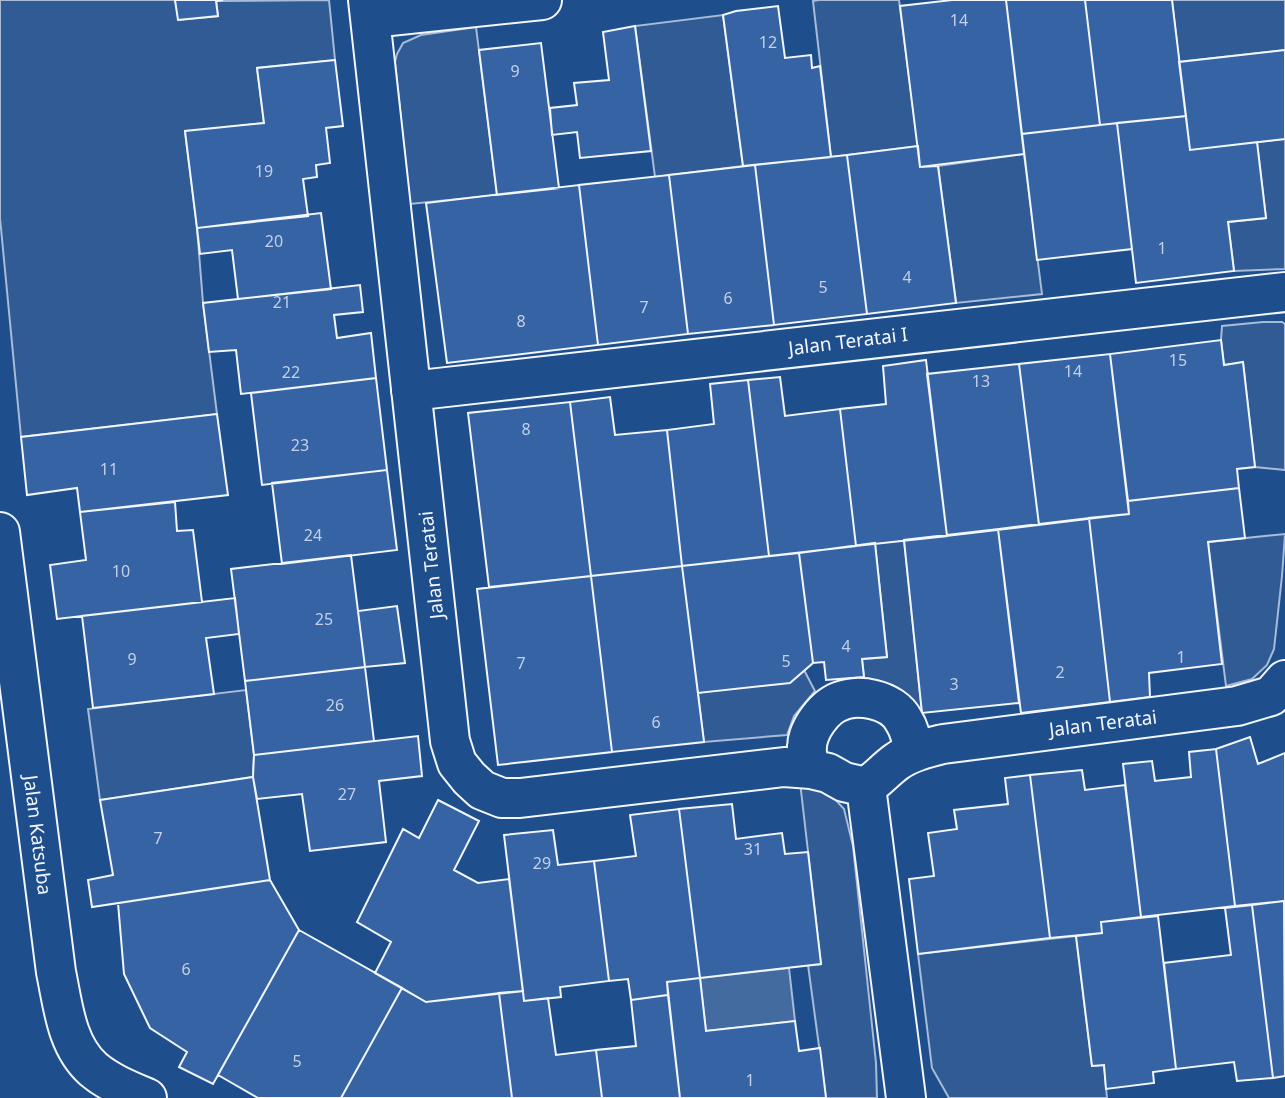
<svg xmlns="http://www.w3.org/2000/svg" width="1285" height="1098" viewBox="0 0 1285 1098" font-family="'Noto Sans',sans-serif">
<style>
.built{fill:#305b95;stroke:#a8bbd7;stroke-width:2}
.water{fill:#446ba0;stroke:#a8bbd7;stroke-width:2}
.building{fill:#3563a3;stroke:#f2f6ff;stroke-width:2}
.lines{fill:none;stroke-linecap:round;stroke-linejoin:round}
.minor-casing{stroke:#f2f6ff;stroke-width:42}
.minor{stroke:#1f4e8c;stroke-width:38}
.labels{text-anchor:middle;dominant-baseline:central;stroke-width:5;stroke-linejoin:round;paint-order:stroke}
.number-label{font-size:16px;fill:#c3d1e8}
.street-label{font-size:19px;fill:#f2f6ff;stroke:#1f4e8c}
</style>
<rect width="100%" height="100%" fill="#1f4e8c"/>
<path class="built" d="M 0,0 L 175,0 L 179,20 L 218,16 L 216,1 L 329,0 L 335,60 L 257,68 L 264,123 L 185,132 L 197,228 L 203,303 L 217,414 L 21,437 L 0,218 Z
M 819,0 L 899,0 L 918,146 L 831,157 L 813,1 Z
M 1172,0 L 1285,0 L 1285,50 L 1179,62 Z
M 723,15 L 743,166 L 655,177 L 635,26 Z
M 476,27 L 497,195 L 410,204 L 395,62 L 397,54 L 403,43 L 421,35 Z
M 1285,139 L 1285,269 L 1234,271 L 1228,222 L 1266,218 L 1257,142 Z
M 1024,154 L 1042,294 L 956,303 L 938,166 Z
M 1263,322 L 1282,322 L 1285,324 L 1285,470 L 1255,467 L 1243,363 L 1224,365 L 1221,340 L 1222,326 Z
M 1285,534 L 1282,576 L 1274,649 L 1267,665 L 1252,679 L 1226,686 L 1208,542 Z
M 904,540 L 922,713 L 865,680 L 864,677 L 862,659 L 887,657 L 875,543 Z
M 804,670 L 815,691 L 794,716 L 787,735 L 704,742 L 698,693 Z
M 246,690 L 254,755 L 253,777 L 100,800 L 88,709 Z
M 800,782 L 814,785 L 834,798 L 844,809 L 853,846 L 876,1063 L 877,1098 L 826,1098 L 808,965 L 821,964 Z
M 1076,936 L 1092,1066 L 1104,1065 L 1107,1098 L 949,1098 L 932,1068 L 918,954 Z"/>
<path class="water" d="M 789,968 L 795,1021 L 706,1031 L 700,978 Z"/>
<path class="building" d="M 175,0 L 223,0 L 216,1 L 218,16 L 178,20 Z
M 952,0 L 1006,0 L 1024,154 L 920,167 L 900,6 Z
M 1006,0 L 1085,0 L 1100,125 L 1022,134 Z
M 1085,0 L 1172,0 L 1186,116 L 1100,125 Z
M 778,6 L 785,58 L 811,55 L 812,68 L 820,66 L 831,157 L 743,166 L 723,15 L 736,11 Z
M 635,26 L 651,151 L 580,158 L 577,132 L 552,135 L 550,108 L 577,105 L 574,83 L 609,80 L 603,32 Z
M 541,43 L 559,188 L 497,195 L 479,50 Z
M 1285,50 L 1285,139 L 1190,150 L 1179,62 Z
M 335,60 L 343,126 L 326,128 L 330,163 L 316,165 L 317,177 L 303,179 L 308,216 L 197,228 L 185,131 L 264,123 L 257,68 Z
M 1186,116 L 1190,150 L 1257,142 L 1266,218 L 1228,222 L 1234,271 L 1136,283 L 1117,123 Z
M 1117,123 L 1132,249 L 1037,260 L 1022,134 Z
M 918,146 L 920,167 L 938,166 L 956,303 L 867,314 L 847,155 Z
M 847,155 L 867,314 L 774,325 L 755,165 Z
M 755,165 L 774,325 L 688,334 L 669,175 Z
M 669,175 L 688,334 L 598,345 L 579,185 Z
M 579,185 L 598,345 L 447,363 L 426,203 Z
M 321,213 L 331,289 L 238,299 L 232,250 L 200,254 L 197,228 Z
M 360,285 L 363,312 L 334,315 L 337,338 L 371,333 L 376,378 L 241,394 L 236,350 L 209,352 L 203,303 Z
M 1221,340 L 1224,365 L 1243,362 L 1255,467 L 1237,469 L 1239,488 L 1128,501 L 1110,354 Z
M 1110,354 L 1129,514 L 1039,525 L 1019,364 Z
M 926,360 L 947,536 L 856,546 L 840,409 L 886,404 L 883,366 Z
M 1019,364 L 1039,525 L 947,536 L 927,374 Z
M 780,377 L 785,416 L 840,409 L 856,546 L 769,556 L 748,380 Z
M 376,378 L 387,470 L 262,485 L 251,393 Z
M 748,380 L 769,556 L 682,566 L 667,430 L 714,424 L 710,384 Z
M 610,397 L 615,435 L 667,430 L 682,566 L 591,576 L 570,402 Z
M 570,402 L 591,576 L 489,587 L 468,413 Z
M 217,414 L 228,495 L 80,512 L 77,488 L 27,495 L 21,437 Z
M 387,470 L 397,550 L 282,564 L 272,483 Z
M 1239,488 L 1245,538 L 1208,542 L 1222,664 L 1149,673 L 1150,697 L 1110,702 L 1089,518 L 1129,514 L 1128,501 Z
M 175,502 L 177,531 L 193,530 L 202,602 L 57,619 L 50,565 L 86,560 L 80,512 Z
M 1089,518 L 1110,702 L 1021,713 L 998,529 Z
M 998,529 L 1019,703 L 922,713 L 904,540 Z
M 875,543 L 887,657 L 862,659 L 864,677 L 826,680 L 824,662 L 813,663 L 799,553 Z
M 799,553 L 813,663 L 790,683 L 698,693 L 682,566 Z
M 351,555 L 365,667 L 245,681 L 231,569 Z
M 682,566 L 704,742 L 612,752 L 591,576 Z
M 591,576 L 612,752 L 498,765 L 477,589 Z
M 235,598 L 239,634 L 206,638 L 214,694 L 93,708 L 82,616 Z
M 397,606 L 405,663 L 365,667 L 358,611 Z
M 365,667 L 374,741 L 254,755 L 245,681 Z
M 418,736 L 422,776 L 379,781 L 386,842 L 310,851 L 302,794 L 257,799 L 253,777 L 254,755 Z
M 1250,737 L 1258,764 L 1285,753 L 1285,901 L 1235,906 L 1216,749 Z
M 1216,749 L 1235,906 L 1141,917 L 1123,764 L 1152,761 L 1155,781 L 1191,777 L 1189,752 Z
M 1082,770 L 1085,790 L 1125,785 L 1141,917 L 1101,922 L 1102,933 L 1050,938 L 1030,775 Z
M 1030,775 L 1050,938 L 918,954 L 909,879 L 934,876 L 928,833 L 957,829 L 954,810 L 1008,804 L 1005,778 Z
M 253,777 L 270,880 L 92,907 L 88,880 L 113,875 L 100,800 Z
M 438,800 L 479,821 L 454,870 L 478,883 L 509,879 L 523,991 L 426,1002 L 375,973 L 391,942 L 357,922 L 403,829 L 419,838 Z
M 732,804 L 736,839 L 782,833 L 785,854 L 808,852 L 821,964 L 700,978 L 679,809 Z
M 679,809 L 700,978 L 667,982 L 668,995 L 631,1000 L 628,979 L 609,981 L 594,861 L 636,856 L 630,815 Z
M 553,830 L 558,865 L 594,861 L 609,981 L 560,987 L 561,997 L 524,1001 L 504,835 Z
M 270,880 L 299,930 L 213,1084 L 179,1067 L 187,1052 L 150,1028 L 124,974 L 118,903 Z
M 1284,901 L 1285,1076 L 1273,1078 L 1252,905 Z
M 1252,905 L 1273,1078 L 1237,1081 L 1234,1062 L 1176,1069 L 1164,963 L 1231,955 L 1225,908 Z
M 1158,916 L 1176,1069 L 1153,1072 L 1154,1083 L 1106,1089 L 1104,1065 L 1092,1066 L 1076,936 L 1102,933 L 1101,922 Z
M 299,930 L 402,988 L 341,1098 L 258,1098 L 218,1075 Z
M 700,978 L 706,1031 L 795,1021 L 799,1051 L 820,1048 L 826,1098 L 680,1098 L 667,982 Z
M 402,988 L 426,1002 L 499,993 L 512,1098 L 341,1098 Z
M 523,991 L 524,1001 L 548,998 L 556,1055 L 596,1050 L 602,1098 L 512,1098 L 499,993 Z
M 668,995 L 680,1098 L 602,1098 L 596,1050 L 636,1046 L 631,1000 Z"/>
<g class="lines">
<defs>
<path id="minor" d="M 368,0 L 450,741 L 457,763 L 469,778 L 482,790 L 502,798 L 520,798 L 784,767 L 811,769 L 828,773 L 844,782 L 866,787 C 878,779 885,770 896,762 C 910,752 927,748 943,744 L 1237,706 L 1271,696 L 1285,680
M 371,18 L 542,0
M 411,391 L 1285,292
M 0,532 L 56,972 C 63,1005 66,1045 93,1069 C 108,1082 128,1090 147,1098
M 811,769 C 809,762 806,754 807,747 C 807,739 810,733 813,727 C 819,717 826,708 836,703 C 856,692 893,699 904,721 C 910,730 912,741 913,752
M 866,787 L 906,1098"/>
</defs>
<use href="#minor" class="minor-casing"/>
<use href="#minor" class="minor"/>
</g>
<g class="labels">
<g class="number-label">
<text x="959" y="20">14</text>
<text x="768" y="42">12</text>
<text x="515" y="71">9</text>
<text x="264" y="171">19</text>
<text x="274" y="241">20</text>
<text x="1162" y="248">1</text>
<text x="907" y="277">4</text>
<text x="823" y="287">5</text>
<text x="728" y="298">6</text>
<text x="282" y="302">21</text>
<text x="644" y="307">7</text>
<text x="521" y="321">8</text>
<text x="1178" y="360">15</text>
<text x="1073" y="371">14</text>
<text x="291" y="372">22</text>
<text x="981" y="381">13</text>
<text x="526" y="429">8</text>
<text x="300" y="445">23</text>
<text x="109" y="469">11</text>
<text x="313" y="535">24</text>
<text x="121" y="571">10</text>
<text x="324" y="619">25</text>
<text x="846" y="646">4</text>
<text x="1181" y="657">1</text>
<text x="132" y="659">9</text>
<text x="786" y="661">5</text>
<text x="521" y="663">7</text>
<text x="1060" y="672">2</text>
<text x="954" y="684">3</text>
<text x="335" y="705">26</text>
<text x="656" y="722">6</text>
<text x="347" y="794">27</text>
<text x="158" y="838">7</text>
<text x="753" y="849">31</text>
<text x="542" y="863">29</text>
<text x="186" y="969">6</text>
<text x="297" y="1061">5</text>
<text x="750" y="1080">1</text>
</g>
<g class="street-label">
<text transform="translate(848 341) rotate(-7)">Jalan Teratai I</text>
<text transform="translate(431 565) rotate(-96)">Jalan Teratai</text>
<text transform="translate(1103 723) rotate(-7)">Jalan Teratai</text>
<text transform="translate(38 835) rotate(83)">Jalan Katsuba</text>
</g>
</g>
</svg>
